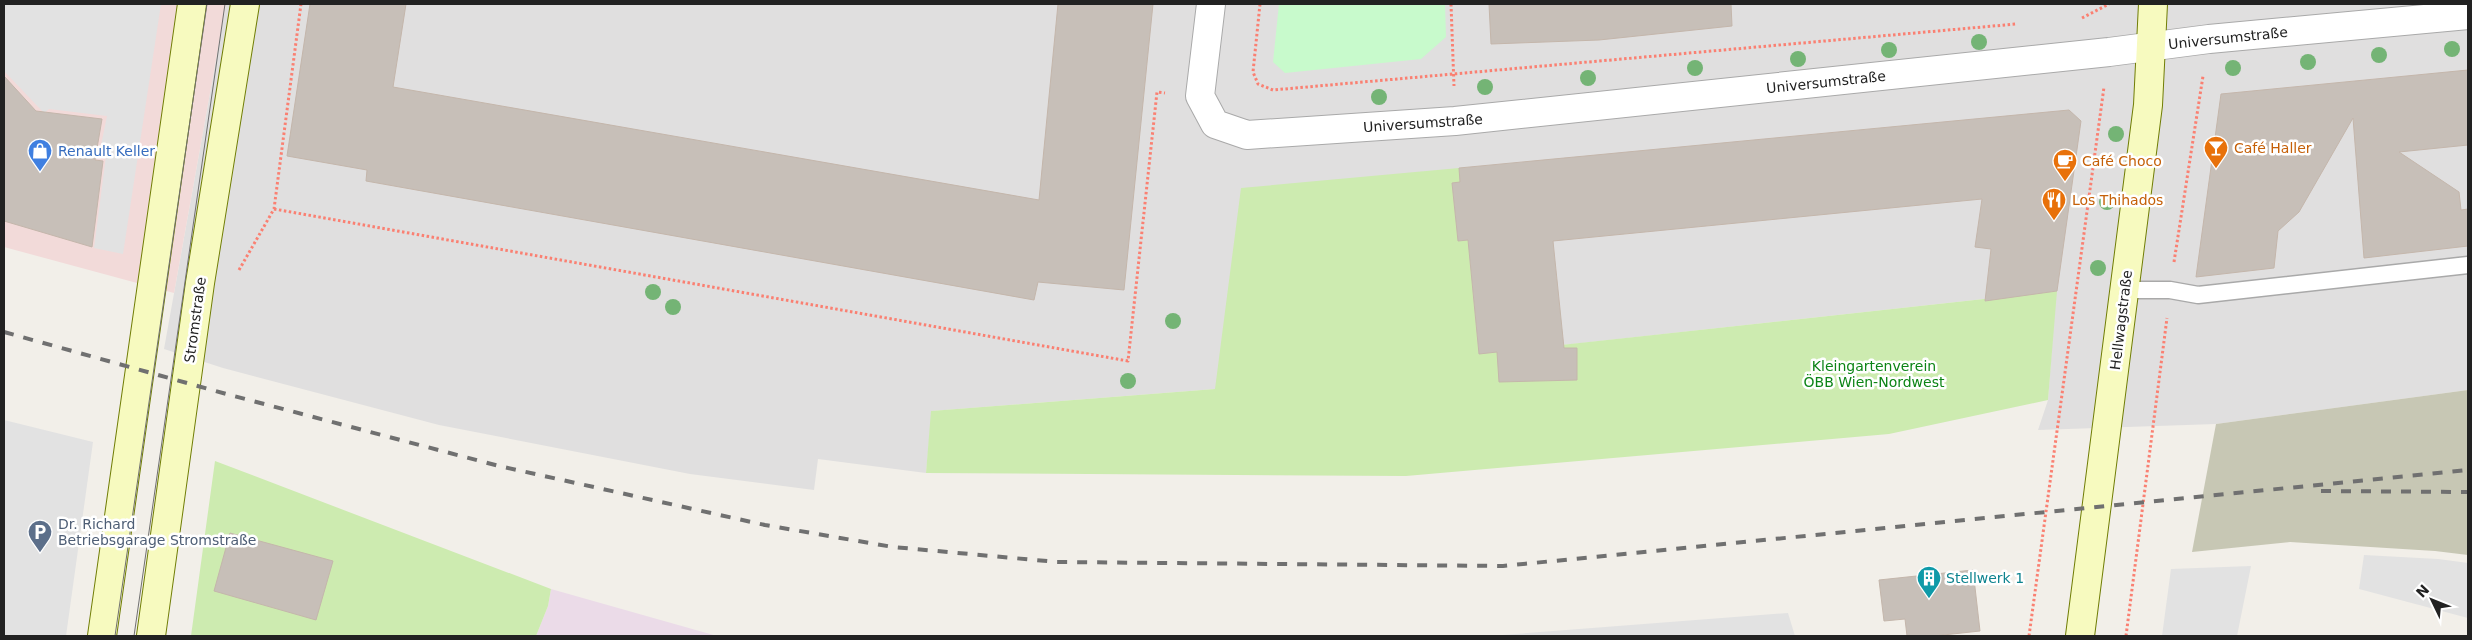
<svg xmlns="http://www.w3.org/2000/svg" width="2472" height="640" viewBox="0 0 2472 640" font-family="'DejaVu Sans',sans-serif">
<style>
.residential{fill:#e0dfdf}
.commercial{fill:#f2dad9}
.industrial{fill:#ebdbe8}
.construction{fill:#c7c7b4}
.grass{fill:#cdebb0}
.park{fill:#c8facc}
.parking{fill:#e2e2e2}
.building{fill:#c7bfb8;stroke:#c4b6ab}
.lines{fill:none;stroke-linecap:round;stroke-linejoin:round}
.lane-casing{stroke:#a9a9a9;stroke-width:19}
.street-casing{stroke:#a9a9a9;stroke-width:30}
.secondary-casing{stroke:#707d05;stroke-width:30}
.path{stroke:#fa8072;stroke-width:3;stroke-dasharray:2.5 2.5;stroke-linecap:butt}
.lane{stroke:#fff;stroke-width:16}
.street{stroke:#fff;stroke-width:28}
.secondary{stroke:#f7fabf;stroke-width:28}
.tram{stroke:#707070;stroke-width:1}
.rail{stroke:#707070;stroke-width:4;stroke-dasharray:10 10;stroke-linecap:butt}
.tree{fill:#74b475}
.labels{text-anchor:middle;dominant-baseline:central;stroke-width:5;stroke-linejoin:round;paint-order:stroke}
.street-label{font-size:14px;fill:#222;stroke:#fff}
.food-label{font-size:14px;fill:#c56008;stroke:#fff;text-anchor:start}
.shop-label{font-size:14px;fill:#366cbe;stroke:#fff;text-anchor:start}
.park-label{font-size:14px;fill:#0c8416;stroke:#fff}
.service-label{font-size:14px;fill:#4e5e75;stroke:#fff;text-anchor:start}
.culture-label{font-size:14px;fill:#0d838f;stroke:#fff;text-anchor:start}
</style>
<rect width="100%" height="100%" fill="#f2efe9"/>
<path class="residential" d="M 226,4 L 2468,4 L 2468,390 L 2216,424 L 2038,430 L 2048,400 L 2056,291 L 1563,345 L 1215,389 L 932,411 L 926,473 L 818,459 L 814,490 L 690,474 L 439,425 L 223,368 L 164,349 Z"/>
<path class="commercial" d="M 4,4 L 226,4 L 174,293 L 4,247 Z"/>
<path class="industrial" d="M 551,589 L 717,636 L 536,636 L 548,606 Z"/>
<path class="construction" d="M 2468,390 L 2468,555 L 2435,551 L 2290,542 L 2192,552 L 2216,424 Z"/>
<path class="grass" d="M 1459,168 L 1460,183 L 1452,183 L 1458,241 L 1468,240 L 1479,354 L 2057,291 L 2048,400 L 1889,434 L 1406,476 L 926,473 L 931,411 L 1215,389 L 1241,188 Z
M 215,461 L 551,589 L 548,606 L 536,636 L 191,636 Z"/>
<path class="park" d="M 1279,4 L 1445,4 L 1446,37 L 1421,59 L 1285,73 L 1273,62 Z"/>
<path class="parking" d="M 4,4 L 161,4 L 123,254 L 94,248 L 106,156 L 99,155 L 107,116 L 49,109 L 44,113 L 4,71 Z
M 4,420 L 93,442 L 66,636 L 4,636 Z
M 2364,555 L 2438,559 L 2468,563 L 2468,618 L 2359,589 Z
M 2251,566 L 2237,636 L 2162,636 L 2171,569 Z
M 1788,613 L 1795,636 L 1489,636 Z"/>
<path class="building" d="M 310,4 L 406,4 L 393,87 L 1039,200 L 1058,4 L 1153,4 L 1124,290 L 1038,282 L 1034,300 L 366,181 L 367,170 L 287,156 Z
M 1489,4 L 1731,4 L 1732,26 L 1599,40 L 1491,44 Z
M 2468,70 L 2468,145 L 2399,152 L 2459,192 L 2461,210 L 2468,209 L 2468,246 L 2364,258 L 2353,118 L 2299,212 L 2278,231 L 2274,268 L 2196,277 L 2221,94 Z
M 4,76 L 36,111 L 102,119 L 95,160 L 103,161 L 92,247 L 4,221 Z
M 2069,110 L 2081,121 L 2057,291 L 1985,301 L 1991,249 L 1975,247 L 1982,199 L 1553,241 L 1564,348 L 1577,348 L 1577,380 L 1499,382 L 1497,352 L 1479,354 L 1468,240 L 1458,241 L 1452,183 L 1460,182 L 1459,168 Z
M 230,533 L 333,561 L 316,620 L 214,591 Z
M 1973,570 L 1980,631 L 1934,636 L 1907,636 L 1905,619 L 1884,621 L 1879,580 Z"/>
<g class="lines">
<defs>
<path id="lane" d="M 2125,290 L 2170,290 L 2198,295 L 2468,265"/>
<path id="street" d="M 1211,4 L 1200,96 L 1215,124 L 1247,135 L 1455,121 L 2109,52 L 2209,39 L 2468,15"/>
<path id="secondary" d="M 102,636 L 192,4
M 151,636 L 200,283 L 245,4
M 2080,636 L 2148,105 L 2153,4"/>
</defs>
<use href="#lane" class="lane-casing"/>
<use href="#street" class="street-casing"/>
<use href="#secondary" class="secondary-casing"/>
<path class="path" d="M 1260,4 L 1253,72 L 1258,84 L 1273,90 L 2016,24
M 1451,4 L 1454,86
M 2082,18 L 2109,4
M 274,209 L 1128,361 L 1157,92 L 1165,93
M 2174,262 L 2203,76
M 239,270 L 274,209 L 301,4
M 2029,636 L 2104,87
M 2126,636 L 2167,318"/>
<use href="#lane" class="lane"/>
<use href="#street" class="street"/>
<use href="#secondary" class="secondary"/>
<path class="tram" d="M 115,636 L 207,4
M 134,636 L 225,4"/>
<path class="rail" d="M 4,332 L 230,395 L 499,466 L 765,525 L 893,547 L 1057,562 L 1503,566 L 2468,470
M 2321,491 L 2468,492"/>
</g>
<g class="tree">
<circle cx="1979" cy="42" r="8"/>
<circle cx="2452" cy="49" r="8"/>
<circle cx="1889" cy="50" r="8"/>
<circle cx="2379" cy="55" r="8"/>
<circle cx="1798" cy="59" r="8"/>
<circle cx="2308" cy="62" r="8"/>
<circle cx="1695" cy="68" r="8"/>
<circle cx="2233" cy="68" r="8"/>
<circle cx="1588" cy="78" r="8"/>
<circle cx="1485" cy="87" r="8"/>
<circle cx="1379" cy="97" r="8"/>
<circle cx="2116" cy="134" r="8"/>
<circle cx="2107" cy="202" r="8"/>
<circle cx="2098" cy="268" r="8"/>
<circle cx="653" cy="292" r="8"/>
<circle cx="673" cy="307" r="8"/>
<circle cx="1173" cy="321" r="8"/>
<circle cx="1128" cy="381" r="8"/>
</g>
<defs>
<symbol id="bar-pin" viewBox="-11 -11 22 30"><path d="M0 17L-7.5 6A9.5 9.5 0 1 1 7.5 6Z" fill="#e8710a" stroke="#fff"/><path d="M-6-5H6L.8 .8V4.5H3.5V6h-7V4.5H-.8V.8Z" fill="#fff"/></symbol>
<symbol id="shop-pin" viewBox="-11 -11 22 30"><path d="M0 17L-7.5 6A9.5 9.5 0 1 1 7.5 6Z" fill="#3f7fe0" stroke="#fff"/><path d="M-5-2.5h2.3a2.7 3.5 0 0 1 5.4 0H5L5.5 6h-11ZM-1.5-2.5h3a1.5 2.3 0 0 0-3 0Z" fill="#fff"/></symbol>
<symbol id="cafe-pin" viewBox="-11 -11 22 30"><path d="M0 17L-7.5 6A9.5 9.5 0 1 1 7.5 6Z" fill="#e8710a" stroke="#fff"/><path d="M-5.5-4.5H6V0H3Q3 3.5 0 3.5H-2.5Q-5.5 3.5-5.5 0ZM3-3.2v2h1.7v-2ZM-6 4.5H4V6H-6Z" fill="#fff"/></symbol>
<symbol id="restaurant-pin" viewBox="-11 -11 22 30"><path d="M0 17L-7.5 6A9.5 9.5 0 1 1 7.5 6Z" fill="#e8710a" stroke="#fff"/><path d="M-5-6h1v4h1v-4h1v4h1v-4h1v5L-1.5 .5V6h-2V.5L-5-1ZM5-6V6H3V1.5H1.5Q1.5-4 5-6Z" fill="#fff"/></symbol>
<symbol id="parking-pin" viewBox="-11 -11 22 30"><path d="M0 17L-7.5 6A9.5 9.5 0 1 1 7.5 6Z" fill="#5c6f8a" stroke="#fff"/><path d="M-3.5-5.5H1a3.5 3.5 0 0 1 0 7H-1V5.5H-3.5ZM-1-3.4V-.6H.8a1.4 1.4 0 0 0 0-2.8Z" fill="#fff"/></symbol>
<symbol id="building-pin" viewBox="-11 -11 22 30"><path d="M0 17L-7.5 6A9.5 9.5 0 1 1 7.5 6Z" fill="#0f9aa8" stroke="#fff"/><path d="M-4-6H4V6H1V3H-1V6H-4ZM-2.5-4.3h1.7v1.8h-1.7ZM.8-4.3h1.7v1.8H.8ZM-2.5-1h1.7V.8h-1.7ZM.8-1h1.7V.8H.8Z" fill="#fff"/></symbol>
</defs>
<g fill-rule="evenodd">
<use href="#bar-pin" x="2202" y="134" width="28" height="38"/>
<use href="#shop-pin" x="26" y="137" width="28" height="38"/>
<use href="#cafe-pin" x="2051" y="147" width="28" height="38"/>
<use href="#restaurant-pin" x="2040" y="186" width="28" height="38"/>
<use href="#parking-pin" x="26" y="518" width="28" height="38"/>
<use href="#building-pin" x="1915" y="564" width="28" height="38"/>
</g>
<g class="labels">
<g class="street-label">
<text transform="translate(2228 38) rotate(-6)">Universumstraße</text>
<text transform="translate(1826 82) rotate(-6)">Universumstraße</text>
<text transform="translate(1423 123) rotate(-4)">Universumstraße</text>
<text transform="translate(195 320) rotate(-82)">Stromstraße</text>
<text transform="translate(2121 320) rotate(-83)">Hellwagstraße</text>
</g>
<g class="food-label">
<text x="2234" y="148">Café Haller</text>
<text x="2082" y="161">Café Choco</text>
<text x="2072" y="200">Los Thihados</text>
</g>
<g class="shop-label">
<text x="58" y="151">Renault Keller</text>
</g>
<g class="park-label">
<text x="1874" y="366">Kleingartenverein<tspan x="1874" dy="16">ÖBB Wien-Nordwest</tspan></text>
</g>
<g class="service-label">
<text x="58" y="524">Dr. Richard<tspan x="58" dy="16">Betriebsgarage Stromstraße</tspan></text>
</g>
<g class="culture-label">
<text x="1946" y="578">Stellwerk 1</text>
</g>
</g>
<rect width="2472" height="640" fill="none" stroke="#222222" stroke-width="10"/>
<g transform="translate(2432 600) rotate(313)" stroke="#ffffff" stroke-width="4" paint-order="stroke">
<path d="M0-4L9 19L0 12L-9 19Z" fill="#222222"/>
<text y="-8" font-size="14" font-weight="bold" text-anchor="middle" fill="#222222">N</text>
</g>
</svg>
